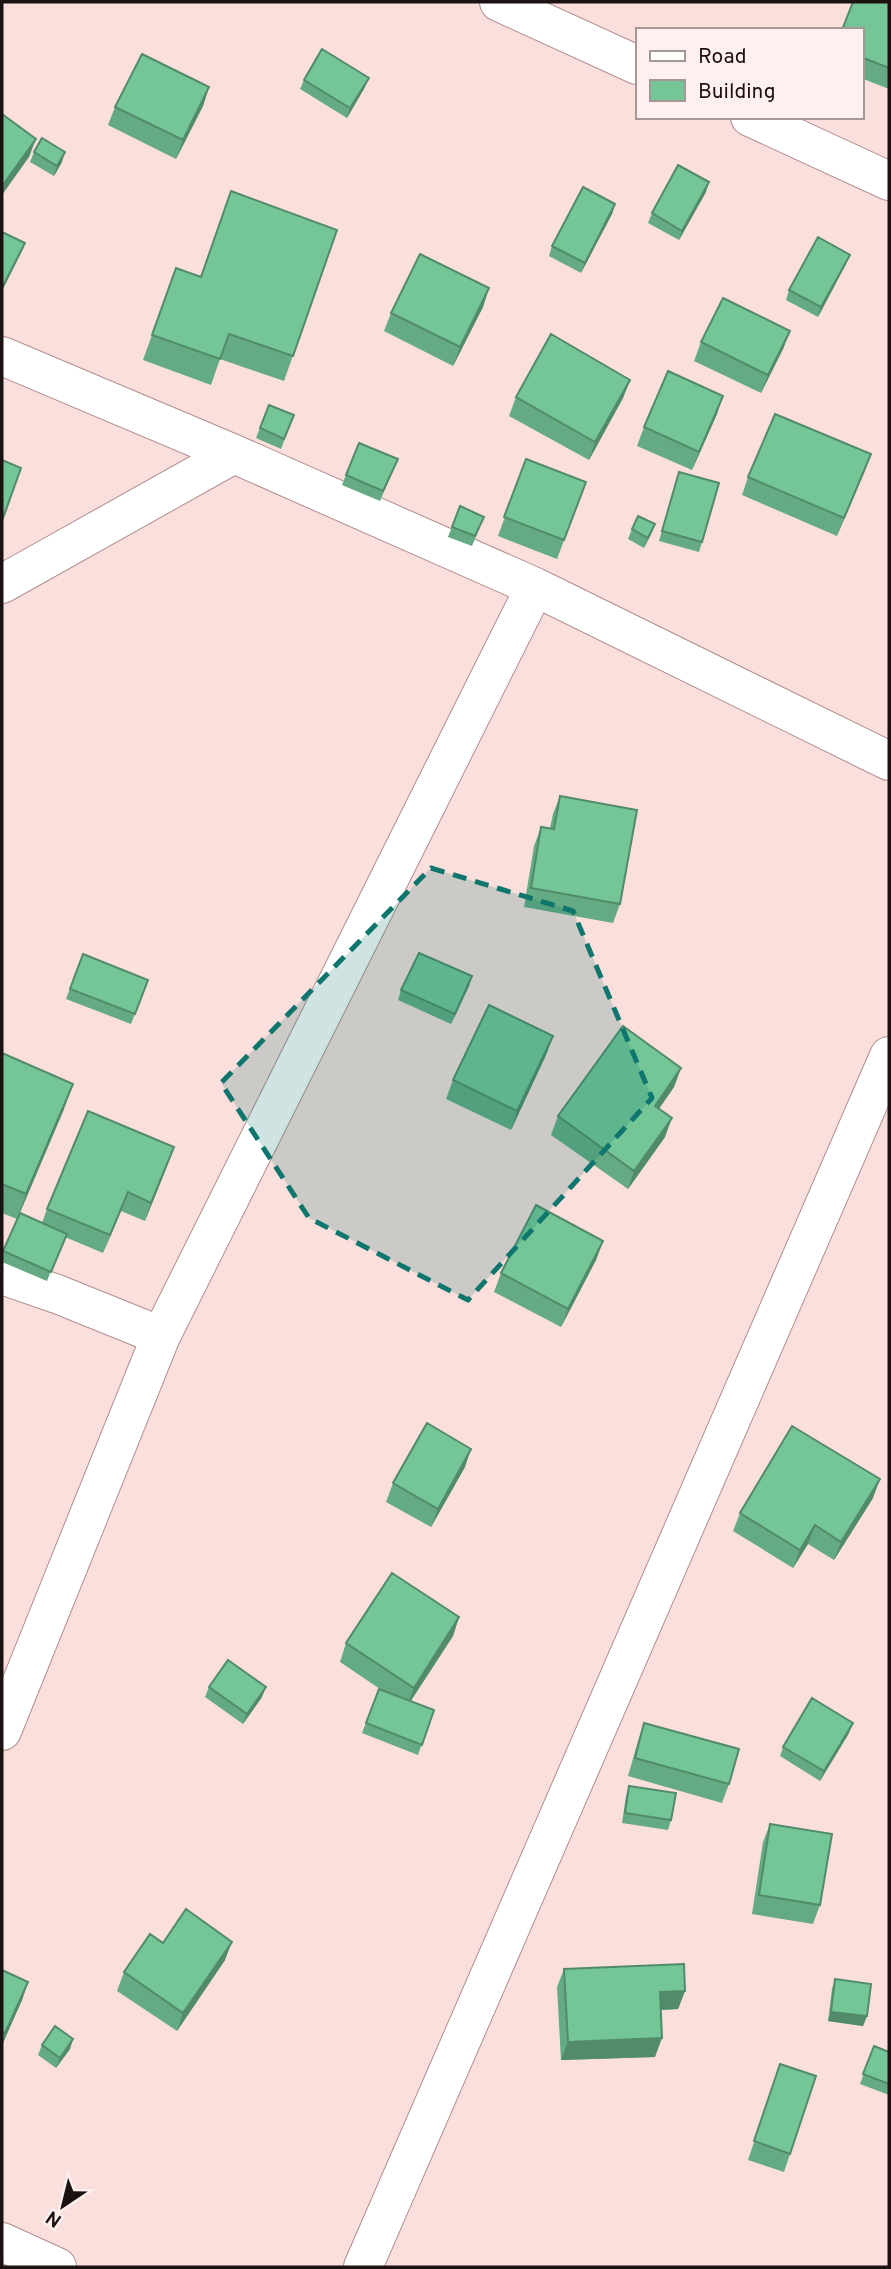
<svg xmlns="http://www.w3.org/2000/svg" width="891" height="2269" viewBox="0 0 891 2269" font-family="Overpass,sans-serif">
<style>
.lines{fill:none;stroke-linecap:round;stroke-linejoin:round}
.minor-casing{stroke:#b08f8e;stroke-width:40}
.minor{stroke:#fff;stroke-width:38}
.wall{fill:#64aa82}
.shaded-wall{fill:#518b6a}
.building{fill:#74c697;stroke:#518b6a;stroke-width:2}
.marked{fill:#0f766e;fill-opacity:0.2;stroke:#0f766e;stroke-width:5;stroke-dasharray:14 9;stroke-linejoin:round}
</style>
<rect width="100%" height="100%" fill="#fbdfdd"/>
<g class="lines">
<defs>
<path id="minor" d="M 499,2 L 637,65
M 750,117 L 889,181
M 2,356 L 234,454 L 535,587 L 889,761
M 2,584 L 234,454
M 2,1275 L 57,1294 L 161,1336
M 2,1731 L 161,1336 L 535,587
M 2,2242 L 57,2267
M 363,2267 L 889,1056"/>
</defs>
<use href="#minor" class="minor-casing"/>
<use href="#minor" class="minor"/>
</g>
<path class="wall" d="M 889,2 L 889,89 L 861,78 L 861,30 Z
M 304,80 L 365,87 L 347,118 L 300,89 Z
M 209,87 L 203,106 L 176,159 L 108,125 L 115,107 Z
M 34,152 L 62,162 L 54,176 L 30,162 Z
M 706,192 L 679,240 L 648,223 L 652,213 Z
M 615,204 L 612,214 L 581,273 L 549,256 L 552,246 Z
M 337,230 L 284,381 L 220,359 L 211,385 L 143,360 L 176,268 L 201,277 Z
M 846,264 L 818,317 L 786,300 L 789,290 Z
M 489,288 L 483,307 L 453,366 L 384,331 L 391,313 Z
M 790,331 L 783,349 L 761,393 L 694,361 L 701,342 Z
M 630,380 L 623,398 L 589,460 L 509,416 L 516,397 Z
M 269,405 L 294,415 L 281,449 L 256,438 Z
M 717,414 L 692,470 L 637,446 L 644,427 Z
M 871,454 L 837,536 L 742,495 L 748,477 Z
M 398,459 L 380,501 L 342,485 L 346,475 Z
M 526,459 L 586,482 L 557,559 L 498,536 Z
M 679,472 L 702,542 L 699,552 L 659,541 Z
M 460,506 L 480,527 L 472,546 L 448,537 Z
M 632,529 L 651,534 L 644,548 L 628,539 Z
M 560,796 L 620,904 L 613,923 L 524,907 L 534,846 L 541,827 L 550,828 L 553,814 Z
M 83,954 L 148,980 L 131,1024 L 66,999 Z
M 469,986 L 451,1024 L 398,1000 L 401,990 Z
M 553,1036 L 546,1055 L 511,1130 L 446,1099 L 453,1080 Z
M 2,1053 L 64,1109 L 20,1213 L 42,1223 L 47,1209 L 167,1166 L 145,1221 L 121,1211 L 103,1253 L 65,1237 L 47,1281 L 2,1262 L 2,1254 L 17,1219 L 2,1213 Z
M 681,1068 L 674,1087 L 659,1109 L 665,1137 L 628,1189 L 551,1135 L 558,1116 Z
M 603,1241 L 596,1260 L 561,1327 L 494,1292 L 501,1273 Z
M 465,1467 L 431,1527 L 386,1502 L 393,1483 Z
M 873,1498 L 834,1560 L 808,1544 L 793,1568 L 733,1531 L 740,1513 Z
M 459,1617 L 453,1636 L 411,1701 L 434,1710 L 418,1755 L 362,1733 L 379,1689 L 383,1691 L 340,1662 L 346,1643 Z
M 209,1687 L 262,1697 L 243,1724 L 205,1697 Z
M 644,1723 L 729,1784 L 722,1803 L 628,1776 L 638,1741 Z
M 849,1733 L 820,1781 L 780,1756 L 783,1747 Z
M 629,1786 L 671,1820 L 668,1830 L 622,1823 L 626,1796 Z
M 770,1824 L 820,1905 L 813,1924 L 752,1914 L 763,1842 Z
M 163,1943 L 225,1960 L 177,2031 L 117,1991 L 124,1972 Z
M 564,1969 L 685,1991 L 678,2009 L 661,2010 L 655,2057 L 561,2060 L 557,1987 Z
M 2,1970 L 28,1982 L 22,2000 L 2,2045 Z
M 835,1979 L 867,2016 L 863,2026 L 828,2021 L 832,1989 Z
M 42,2045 L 70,2049 L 56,2068 L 38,2055 Z
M 874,2046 L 889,2052 L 889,2095 L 860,2084 Z
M 774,2083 L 790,2154 L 784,2172 L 748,2160 Z"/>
<path class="shaded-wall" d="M 369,78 L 365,87 L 347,118 L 350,108 Z
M 209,87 L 203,106 L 176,159 L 183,140 Z
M 36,139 L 29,157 L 2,195 L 2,186 Z
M 65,152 L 62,162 L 54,176 L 57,166 Z
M 709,182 L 706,192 L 679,240 L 682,231 Z
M 615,204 L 612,214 L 581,273 L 585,263 Z
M 25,243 L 21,253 L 2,291 L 2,288 Z
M 850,255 L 846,264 L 818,317 L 821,307 Z
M 489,288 L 483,307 L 453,366 L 460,347 Z
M 790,331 L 783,349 L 761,393 L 768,375 Z
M 630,380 L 623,398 L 589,460 L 595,442 Z
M 723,396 L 717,414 L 692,470 L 699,452 Z
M 871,454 L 864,473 L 837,536 L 844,518 Z
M 655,524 L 651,534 L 644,548 L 648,538 Z
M 472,976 L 469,986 L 451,1024 L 455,1014 Z
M 553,1036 L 546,1055 L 511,1130 L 517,1111 Z
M 681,1068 L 674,1087 L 648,1124 L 655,1106 Z
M 73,1084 L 64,1109 L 17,1219 L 26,1194 Z
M 672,1118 L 665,1137 L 628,1189 L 634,1171 Z
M 174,1147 L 167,1166 L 145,1221 L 151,1203 Z
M 128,1192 L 121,1211 L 103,1253 L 110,1235 Z
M 603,1241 L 596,1260 L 561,1327 L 568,1309 Z
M 471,1449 L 465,1467 L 431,1527 L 438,1509 Z
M 880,1479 L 873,1498 L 834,1560 L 841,1542 Z
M 815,1525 L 808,1544 L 793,1568 L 800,1550 Z
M 459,1617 L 453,1636 L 407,1706 L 414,1688 Z
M 266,1687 L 262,1697 L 243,1724 L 247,1714 Z
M 853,1723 L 849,1733 L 820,1781 L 824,1771 Z
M 232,1942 L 225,1960 L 177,2031 L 183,2013 Z
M 28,1982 L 22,2000 L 2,2045 L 5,2033 Z
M 685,1991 L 678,2009 L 653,2010 L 660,1992 Z
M 831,2012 L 867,2016 L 863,2026 L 828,2021 Z
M 662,2038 L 655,2057 L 561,2060 L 568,2042 Z
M 73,2039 L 70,2049 L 56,2068 L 60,2058 Z"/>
<path class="building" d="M 853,2 L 889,2 L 889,68 L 861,57 L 861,30 L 842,30 Z
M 322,49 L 369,78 L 350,108 L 304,80 Z
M 142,54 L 209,87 L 183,140 L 115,107 Z
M 2,114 L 36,139 L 2,186 Z
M 42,138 L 65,152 L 57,166 L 34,152 Z
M 678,165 L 709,182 L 682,231 L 652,213 Z
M 583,187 L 615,204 L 585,263 L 552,246 Z
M 231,191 L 337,230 L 293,356 L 229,334 L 220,359 L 152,335 L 176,268 L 201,277 Z
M 2,232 L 25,243 L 2,288 Z
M 818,237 L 850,255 L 821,307 L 789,290 Z
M 420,254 L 489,288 L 460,347 L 391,313 Z
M 723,298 L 790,331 L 768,375 L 701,342 Z
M 551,334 L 630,380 L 595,442 L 516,397 Z
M 668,371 L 723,396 L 699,452 L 644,427 Z
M 269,405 L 294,415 L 284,439 L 260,428 Z
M 775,414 L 871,454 L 844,518 L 748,477 Z
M 359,443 L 398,459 L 383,491 L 346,475 Z
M 526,459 L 586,482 L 564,540 L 504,517 Z
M 2,460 L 21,468 L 2,521 Z
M 679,472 L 719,483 L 702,542 L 662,531 Z
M 460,506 L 484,517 L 475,536 L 452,527 Z
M 638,516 L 655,524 L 648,538 L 632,529 Z
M 560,796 L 637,810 L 620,904 L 531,888 L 541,827 L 554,829 Z
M 419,953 L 472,976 L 455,1014 L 401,990 Z
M 83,954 L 148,980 L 135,1014 L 70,989 Z
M 489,1005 L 553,1036 L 517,1111 L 453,1080 Z
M 623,1026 L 681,1068 L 655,1106 L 672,1118 L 634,1171 L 558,1116 Z
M 2,1053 L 73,1084 L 26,1194 L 2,1184 Z
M 88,1111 L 174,1147 L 151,1203 L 128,1192 L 110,1235 L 47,1209 Z
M 536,1205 L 603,1241 L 568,1309 L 501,1273 Z
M 20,1213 L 67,1234 L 51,1272 L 3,1251 Z
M 427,1423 L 471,1449 L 438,1509 L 393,1483 Z
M 792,1426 L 880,1479 L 841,1542 L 815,1525 L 800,1550 L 740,1513 Z
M 392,1573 L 459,1617 L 414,1688 L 346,1643 Z
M 228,1660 L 266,1687 L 247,1714 L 209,1687 Z
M 379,1689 L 434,1710 L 422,1745 L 366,1723 Z
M 812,1698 L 853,1723 L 824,1771 L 783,1747 Z
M 644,1723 L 739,1749 L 729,1784 L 635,1758 Z
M 629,1786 L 676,1793 L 671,1820 L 625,1813 Z
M 770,1824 L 832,1834 L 820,1905 L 759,1895 Z
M 186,1909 L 232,1942 L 183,2013 L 124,1972 L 150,1934 L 163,1943 Z
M 684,1964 L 685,1991 L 660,1992 L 662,2038 L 568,2042 L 564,1969 Z
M 2,1970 L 28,1982 L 5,2033 L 2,2032 Z
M 835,1979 L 871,1984 L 867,2016 L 831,2012 Z
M 55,2026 L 73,2039 L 60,2058 L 42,2045 Z
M 874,2046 L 889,2052 L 889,2084 L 863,2074 Z
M 780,2064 L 816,2076 L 790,2154 L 754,2141 Z"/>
<path class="marked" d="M 431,868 L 573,911 L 652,1098 L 468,1300 L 309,1218 L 221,1083 Z"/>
<rect width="891" height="2269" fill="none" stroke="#1d1212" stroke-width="7"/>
<rect x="636" y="28" width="228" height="91" fill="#fef0ef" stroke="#a49797" stroke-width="2"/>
<rect x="650" y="51" width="35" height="10" fill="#ffffff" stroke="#a49797" stroke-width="2"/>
<text x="698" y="63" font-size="21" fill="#1d1212">Road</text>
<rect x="650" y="80" width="35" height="21" fill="#74c697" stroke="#a49797" stroke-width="2"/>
<text x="698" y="98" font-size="21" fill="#1d1212">Building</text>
<g transform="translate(63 2206) rotate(215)" stroke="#fef0ef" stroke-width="5" paint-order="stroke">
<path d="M0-5L12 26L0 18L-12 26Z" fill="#1d1212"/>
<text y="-10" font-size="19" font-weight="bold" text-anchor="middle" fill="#1d1212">N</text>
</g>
</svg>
